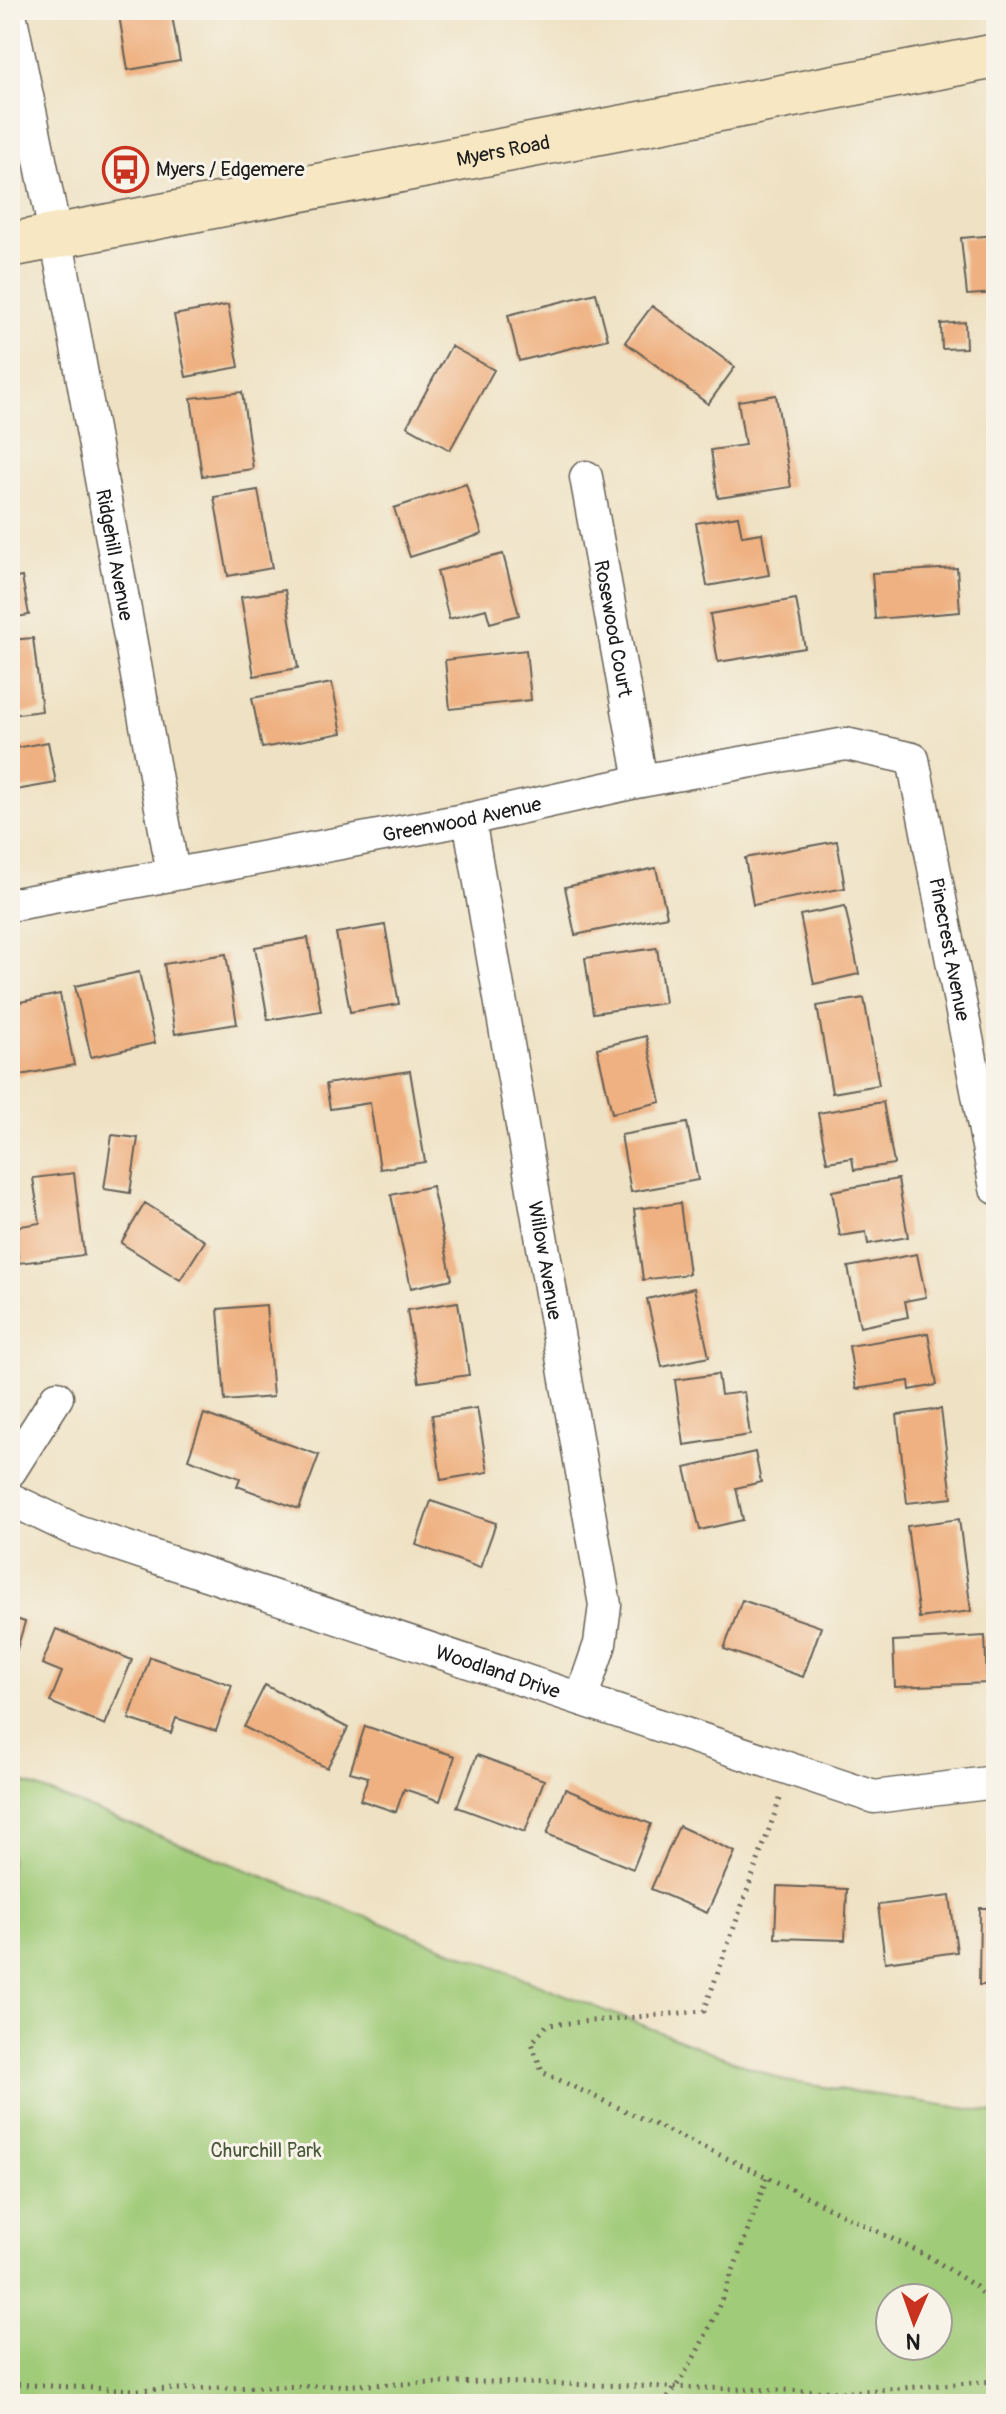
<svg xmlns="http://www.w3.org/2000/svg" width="1006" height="2414" viewBox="0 0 1006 2414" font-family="Pangolin,sans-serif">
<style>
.green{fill:#a0cb78;stroke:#5e744a;stroke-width:2;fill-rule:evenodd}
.building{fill:#efb181}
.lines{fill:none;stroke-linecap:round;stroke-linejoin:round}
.street-casing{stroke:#666157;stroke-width:35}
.secondary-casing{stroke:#666157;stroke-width:47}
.path{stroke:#666157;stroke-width:5;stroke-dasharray:2 6;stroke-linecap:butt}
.street{stroke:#fff;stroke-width:32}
.secondary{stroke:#f7e8c3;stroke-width:44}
.labels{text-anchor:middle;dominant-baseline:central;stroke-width:6;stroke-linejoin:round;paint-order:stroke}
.street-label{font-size:20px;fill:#1c1c1c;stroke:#f7f3e8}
.poi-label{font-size:20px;fill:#1c1c1c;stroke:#f7f3e8;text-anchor:start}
.park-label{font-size:20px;fill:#4a593c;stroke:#f7f3e8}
</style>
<rect width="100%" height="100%" fill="#f7f3e8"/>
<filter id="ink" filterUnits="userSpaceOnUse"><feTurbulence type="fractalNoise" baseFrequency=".0125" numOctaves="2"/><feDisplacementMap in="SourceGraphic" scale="16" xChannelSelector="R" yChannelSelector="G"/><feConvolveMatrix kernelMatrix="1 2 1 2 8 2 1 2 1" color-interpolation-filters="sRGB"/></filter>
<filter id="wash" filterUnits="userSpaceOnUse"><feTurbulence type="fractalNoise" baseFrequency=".006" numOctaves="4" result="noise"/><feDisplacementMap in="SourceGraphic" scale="32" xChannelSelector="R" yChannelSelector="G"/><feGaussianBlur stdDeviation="1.8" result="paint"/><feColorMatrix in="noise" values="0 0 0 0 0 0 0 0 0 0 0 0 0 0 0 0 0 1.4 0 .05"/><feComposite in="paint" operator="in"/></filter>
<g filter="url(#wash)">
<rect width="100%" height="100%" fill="#efe2c4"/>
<path class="green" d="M 10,1777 L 785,2081 L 996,2113 L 996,2404 L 10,2404 ZM 890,2298 L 938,2298 L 938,2346 L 890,2346 Z"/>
<g id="blocks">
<path class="building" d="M 146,10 L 171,10 L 180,61 L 128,70 L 119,15 Z
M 996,235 L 996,293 L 967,295 L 961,238 Z
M 596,293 L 608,339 L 519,361 L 508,315 Z
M 228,305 L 239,367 L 186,377 L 174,315 Z
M 652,306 L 735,367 L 708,404 L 625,342 Z
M 965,322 L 966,348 L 942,349 L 941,324 Z
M 451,346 L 494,370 L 450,450 L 407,426 Z
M 242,392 L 253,469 L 202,476 L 191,398 Z
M 776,395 L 791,487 L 718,498 L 711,450 L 745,445 L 738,401 Z
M 466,484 L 482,534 L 410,557 L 394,508 Z
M 258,490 L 272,568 L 228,576 L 214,497 Z
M 738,516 L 742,536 L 762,533 L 769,575 L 707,586 L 696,523 Z
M 503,554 L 519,615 L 490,623 L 486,609 L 449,619 L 437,571 Z
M 957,568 L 960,612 L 875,619 L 872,573 Z
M 22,577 L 29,615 L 10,618 L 10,579 Z
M 285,590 L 298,668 L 254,676 L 241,597 Z
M 796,599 L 805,648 L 718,662 L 710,614 Z
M 33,638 L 42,711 L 10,715 L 10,640 Z
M 526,650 L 531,700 L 450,709 L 445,660 Z
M 332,683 L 342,733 L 262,748 L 252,698 Z
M 48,742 L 56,783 L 10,791 L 10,749 Z
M 837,841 L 845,888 L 753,905 L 745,858 Z
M 656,868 L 667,916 L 575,935 L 565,887 Z
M 845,906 L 859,974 L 814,984 L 800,915 Z
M 385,925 L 399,1004 L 350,1012 L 336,933 Z
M 308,938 L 321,1011 L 268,1020 L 255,947 Z
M 657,948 L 665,1003 L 593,1013 L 585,958 Z
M 226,954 L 237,1024 L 175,1034 L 164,964 Z
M 139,972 L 155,1043 L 91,1057 L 75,986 Z
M 60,994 L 74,1065 L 10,1077 L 10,1004 Z
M 864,998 L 879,1085 L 832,1093 L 817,1006 Z
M 646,1036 L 661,1102 L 612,1113 L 597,1048 Z
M 410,1071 L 425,1162 L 380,1169 L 370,1103 L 330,1109 L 326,1084 Z
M 883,1102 L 894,1164 L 854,1170 L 852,1158 L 827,1162 L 818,1113 Z
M 687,1123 L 698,1180 L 631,1192 L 621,1135 Z
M 112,1135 L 138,1138 L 130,1193 L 104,1189 Z
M 74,1173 L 84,1255 L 19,1263 L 14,1227 L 40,1223 L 33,1178 Z
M 898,1179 L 908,1237 L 868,1244 L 866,1232 L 840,1236 L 832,1191 Z
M 432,1186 L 452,1279 L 411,1288 L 391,1195 Z
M 145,1203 L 205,1241 L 180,1280 L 121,1243 Z
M 680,1203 L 689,1274 L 643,1280 L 634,1209 Z
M 917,1254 L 926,1297 L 905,1301 L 908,1317 L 860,1327 L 848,1267 Z
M 694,1288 L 709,1357 L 662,1367 L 647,1299 Z
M 458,1302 L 469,1375 L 419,1382 L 407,1310 Z
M 266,1305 L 273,1397 L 225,1401 L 218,1309 Z
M 928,1333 L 937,1385 L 910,1390 L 909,1381 L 856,1389 L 849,1346 Z
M 718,1374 L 721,1395 L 744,1392 L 750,1435 L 684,1445 L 675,1380 Z
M 477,1408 L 488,1472 L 441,1480 L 432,1415 Z
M 941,1409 L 952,1498 L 907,1503 L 897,1415 Z
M 204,1414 L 319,1455 L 299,1509 L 237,1486 L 240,1478 L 188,1459 Z
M 755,1452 L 761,1482 L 736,1488 L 743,1520 L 700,1530 L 685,1468 Z
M 431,1501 L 496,1523 L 480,1568 L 416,1545 Z
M 959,1519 L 971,1611 L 919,1618 L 907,1526 Z
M 742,1600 L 821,1627 L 803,1677 L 724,1649 Z
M 10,1617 L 25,1622 L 11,1669 L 10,1669 Z
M 56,1629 L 132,1660 L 105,1725 L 50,1702 L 62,1672 L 42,1664 Z
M 985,1636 L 987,1683 L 895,1687 L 893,1641 Z
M 150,1657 L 232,1685 L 216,1731 L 176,1718 L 171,1733 L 129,1719 Z
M 265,1685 L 348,1728 L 327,1768 L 244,1727 Z
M 365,1726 L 455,1756 L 440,1801 L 404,1789 L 396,1812 L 360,1800 L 368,1777 L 350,1772 Z
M 477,1755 L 544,1780 L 525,1832 L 457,1807 Z
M 565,1789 L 651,1824 L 633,1869 L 547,1834 Z
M 679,1826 L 735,1852 L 707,1913 L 651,1889 Z
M 777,1886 L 847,1889 L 845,1940 L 775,1938 Z
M 950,1896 L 957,1952 L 885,1962 L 878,1905 Z
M 980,1908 L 996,1908 L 996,1985 L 979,1985 Z"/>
</g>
</g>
<g filter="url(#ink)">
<use href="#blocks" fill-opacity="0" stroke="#666157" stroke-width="2"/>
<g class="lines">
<defs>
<g id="street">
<path id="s1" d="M 10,13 L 66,287 L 173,873"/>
<path id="s2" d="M 586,477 L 641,781"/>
<path id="s3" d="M 469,819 L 605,1605 L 600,1644 L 581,1699"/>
<path id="s4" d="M 10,905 L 469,819 L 641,781 L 846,744 L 913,759 L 996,1188"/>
<path d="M 10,1471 L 57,1397"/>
<path id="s5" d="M 10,1499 L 77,1531 L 874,1797 L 996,1782"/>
</g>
<g id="secondary">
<path id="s6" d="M 10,245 L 996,56"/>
</g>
</defs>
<use href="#street" class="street-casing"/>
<use href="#secondary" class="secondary-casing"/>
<path class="path" d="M 780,1799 L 704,2011 L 547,2025 L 532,2043 L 542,2072 L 767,2177 L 931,2258 L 975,2286 L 996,2309
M 10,2384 L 135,2390 L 488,2382 L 849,2392 L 996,2381
M 663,2404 C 713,2342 739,2252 767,2177"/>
<use href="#street" class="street"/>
<use href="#secondary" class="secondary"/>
</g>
</g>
<defs>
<symbol id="bus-ring" viewBox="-11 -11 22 22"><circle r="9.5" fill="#f7f3e8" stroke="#c8321e" stroke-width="1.5"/><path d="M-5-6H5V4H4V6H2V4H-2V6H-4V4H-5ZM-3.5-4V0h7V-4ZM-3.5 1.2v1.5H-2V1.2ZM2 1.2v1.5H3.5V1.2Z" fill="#c8321e"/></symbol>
</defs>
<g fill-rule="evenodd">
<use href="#bus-ring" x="100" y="144" width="51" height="51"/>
</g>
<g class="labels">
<g class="street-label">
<text stroke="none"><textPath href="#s6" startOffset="502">Myers Road</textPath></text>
<text stroke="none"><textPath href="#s1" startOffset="552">Ridgehill Avenue</textPath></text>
<text stroke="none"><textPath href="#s2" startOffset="154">Rosewood Court</textPath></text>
<text stroke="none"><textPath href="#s4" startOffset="460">Greenwood Avenue</textPath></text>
<text stroke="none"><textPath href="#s4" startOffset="1114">Pinecrest Avenue</textPath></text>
<text stroke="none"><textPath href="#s3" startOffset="448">Willow Avenue</textPath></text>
<text stroke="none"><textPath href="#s5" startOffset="518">Woodland Drive</textPath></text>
</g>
<g class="poi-label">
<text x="156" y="169">Myers / Edgemere</text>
</g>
<g class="park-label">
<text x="266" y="2150">Churchill Park</text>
</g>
</g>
<rect width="1006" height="2414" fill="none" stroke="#f7f3e8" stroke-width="40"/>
<g transform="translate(914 2322) rotate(182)"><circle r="38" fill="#f7f3e8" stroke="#9f9d96" stroke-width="2"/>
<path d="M0-6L14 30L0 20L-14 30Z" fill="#c8321e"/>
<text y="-12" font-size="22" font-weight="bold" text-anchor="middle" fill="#1c1c1c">N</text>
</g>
</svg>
